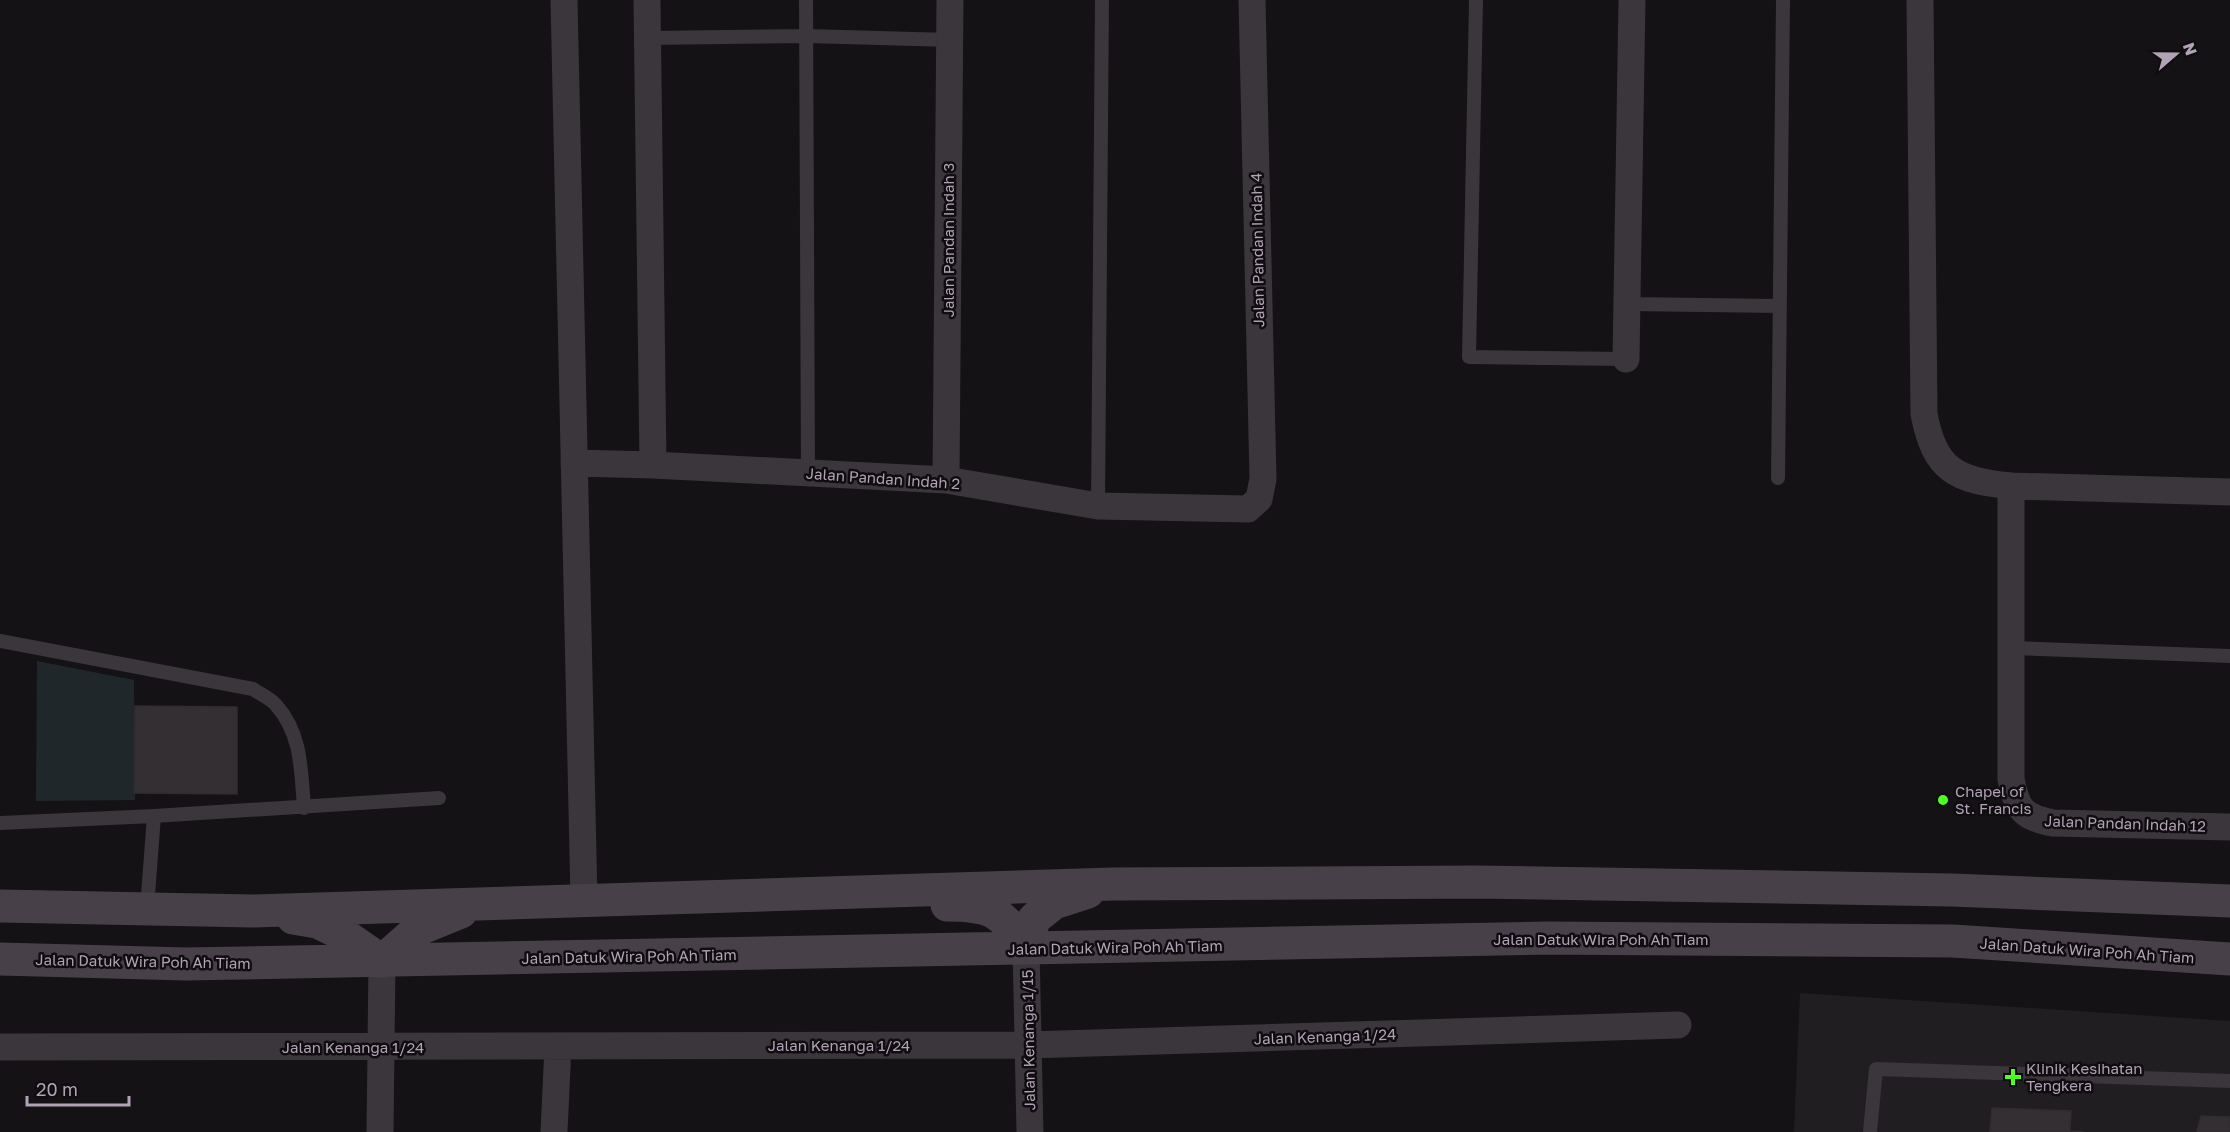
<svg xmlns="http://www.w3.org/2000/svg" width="2230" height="1132" viewBox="0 0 2230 1132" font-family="'Golos Text',sans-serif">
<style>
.built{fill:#211e21}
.green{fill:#20272a}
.building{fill:#332f33;stroke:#302c30;stroke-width:1.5}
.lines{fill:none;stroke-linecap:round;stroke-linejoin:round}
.lane{stroke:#3b353c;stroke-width:14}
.street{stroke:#3b353c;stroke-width:27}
.secondary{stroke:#484049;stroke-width:33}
.poi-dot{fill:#4eff1f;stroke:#0f0d0f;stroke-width:2}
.labels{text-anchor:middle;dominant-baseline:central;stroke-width:5;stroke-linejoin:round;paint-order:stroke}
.street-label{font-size:15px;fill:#b2a2b6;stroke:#0f0d0f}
.poi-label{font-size:15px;fill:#b2a2b6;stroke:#0f0d0f;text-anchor:start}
</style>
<rect width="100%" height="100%" fill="#141214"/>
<path class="built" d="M 1800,993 L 2230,1021 L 2230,1132 L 1794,1132 Z"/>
<path class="green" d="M 37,661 L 134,680 L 135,800 L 36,801 Z"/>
<path class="building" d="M 135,706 L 237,707 L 237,794 L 134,793 Z
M 1992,1108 L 2071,1111 L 2070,1131 L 2084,1132 L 1990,1132 Z
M 2201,1116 L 2230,1117 L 2230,1132 L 2197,1132 Z"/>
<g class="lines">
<path class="lane" d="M 806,0 L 808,473
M 1476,0 L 1469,357 L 1626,359
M 648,38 L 807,36 L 950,40
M 1627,304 L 1780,306
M 1778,478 L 1783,0
M 1098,506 L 1102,0
M 0,641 L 253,689 C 260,694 270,698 276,705 C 302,734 301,771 304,808
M 2013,648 L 2230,656
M 0,823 L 154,816 L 439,798
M 147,908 L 154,816
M 1870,1132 L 1876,1069 L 2230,1081"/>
<path class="street" d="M 564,0 L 584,900
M 647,0 L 653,465
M 1920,0 L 1924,414 C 1935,471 1956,480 2011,486 L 2230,492
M 1626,359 L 1632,0
M 574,463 L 653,465 L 946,480 L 1098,506 L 1248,509 L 1259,499 L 1263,479 L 1252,0
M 946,480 L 950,0
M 2011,486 L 2011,779 C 2017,810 2023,817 2053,823 L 2230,827
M 1026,948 L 1030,1132
M 0,1047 L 1028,1045 L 1678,1025
M 380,1132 L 382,961
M 554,1132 L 558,1046"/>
<path class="secondary" d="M 947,905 C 992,905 1001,911 1026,948
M 0,906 L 252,911 L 1113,884 L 1478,882 L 1952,890 L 2230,901
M 293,918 L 317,922 L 346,936 L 382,961
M 1026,948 L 1034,919 L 1054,903 L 1088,892
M 0,959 L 186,964 L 1546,938 L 1953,941 L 2230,959
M 382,961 L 417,930 L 461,912"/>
</g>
<g class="poi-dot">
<circle cx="1943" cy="800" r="6"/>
<path d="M2010 1068h6v6h6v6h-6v6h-6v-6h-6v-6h6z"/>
</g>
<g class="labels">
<g class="street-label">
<text transform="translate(948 240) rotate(-90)">Jalan Pandan Indah 3</text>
<text transform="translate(1257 250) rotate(-91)">Jalan Pandan Indah 4</text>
<text transform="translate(883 478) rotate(4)">Jalan Pandan Indah 2</text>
<text transform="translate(2125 823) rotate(2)">Jalan Pandan Indah 12</text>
<text x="1601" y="939">Jalan Datuk Wira Poh Ah Tiam</text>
<text transform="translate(1115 947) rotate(-1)">Jalan Datuk Wira Poh Ah Tiam</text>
<text transform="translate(2087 950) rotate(4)">Jalan Datuk Wira Poh Ah Tiam</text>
<text transform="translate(629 956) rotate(-1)">Jalan Datuk Wira Poh Ah Tiam</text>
<text transform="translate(143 961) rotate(1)">Jalan Datuk Wira Poh Ah Tiam</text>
<text transform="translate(1325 1036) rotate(-2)">Jalan Kenanga 1/24</text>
<text transform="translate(1028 1040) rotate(-91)">Jalan Kenanga 1/15</text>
<text x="839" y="1045">Jalan Kenanga 1/24</text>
<text x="353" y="1047">Jalan Kenanga 1/24</text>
</g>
<g class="poi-label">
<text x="1955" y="791">Chapel of<tspan x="1955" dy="17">St. Francis</tspan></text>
<text x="2026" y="1068">Klinik Kesihatan<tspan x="2026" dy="17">Tengkera</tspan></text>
</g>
</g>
<g transform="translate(2176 54) rotate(70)" stroke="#0f0d0f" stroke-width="4.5" paint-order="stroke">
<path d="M0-4.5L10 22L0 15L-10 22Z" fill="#b2a2b6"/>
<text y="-9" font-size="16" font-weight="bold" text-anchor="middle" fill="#b2a2b6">N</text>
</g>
<path d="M27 1096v9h102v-9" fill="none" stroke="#b2a2b6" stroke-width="3"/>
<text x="36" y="1096" font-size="18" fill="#b2a2b6" stroke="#0f0d0f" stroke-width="4.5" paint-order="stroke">20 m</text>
</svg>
